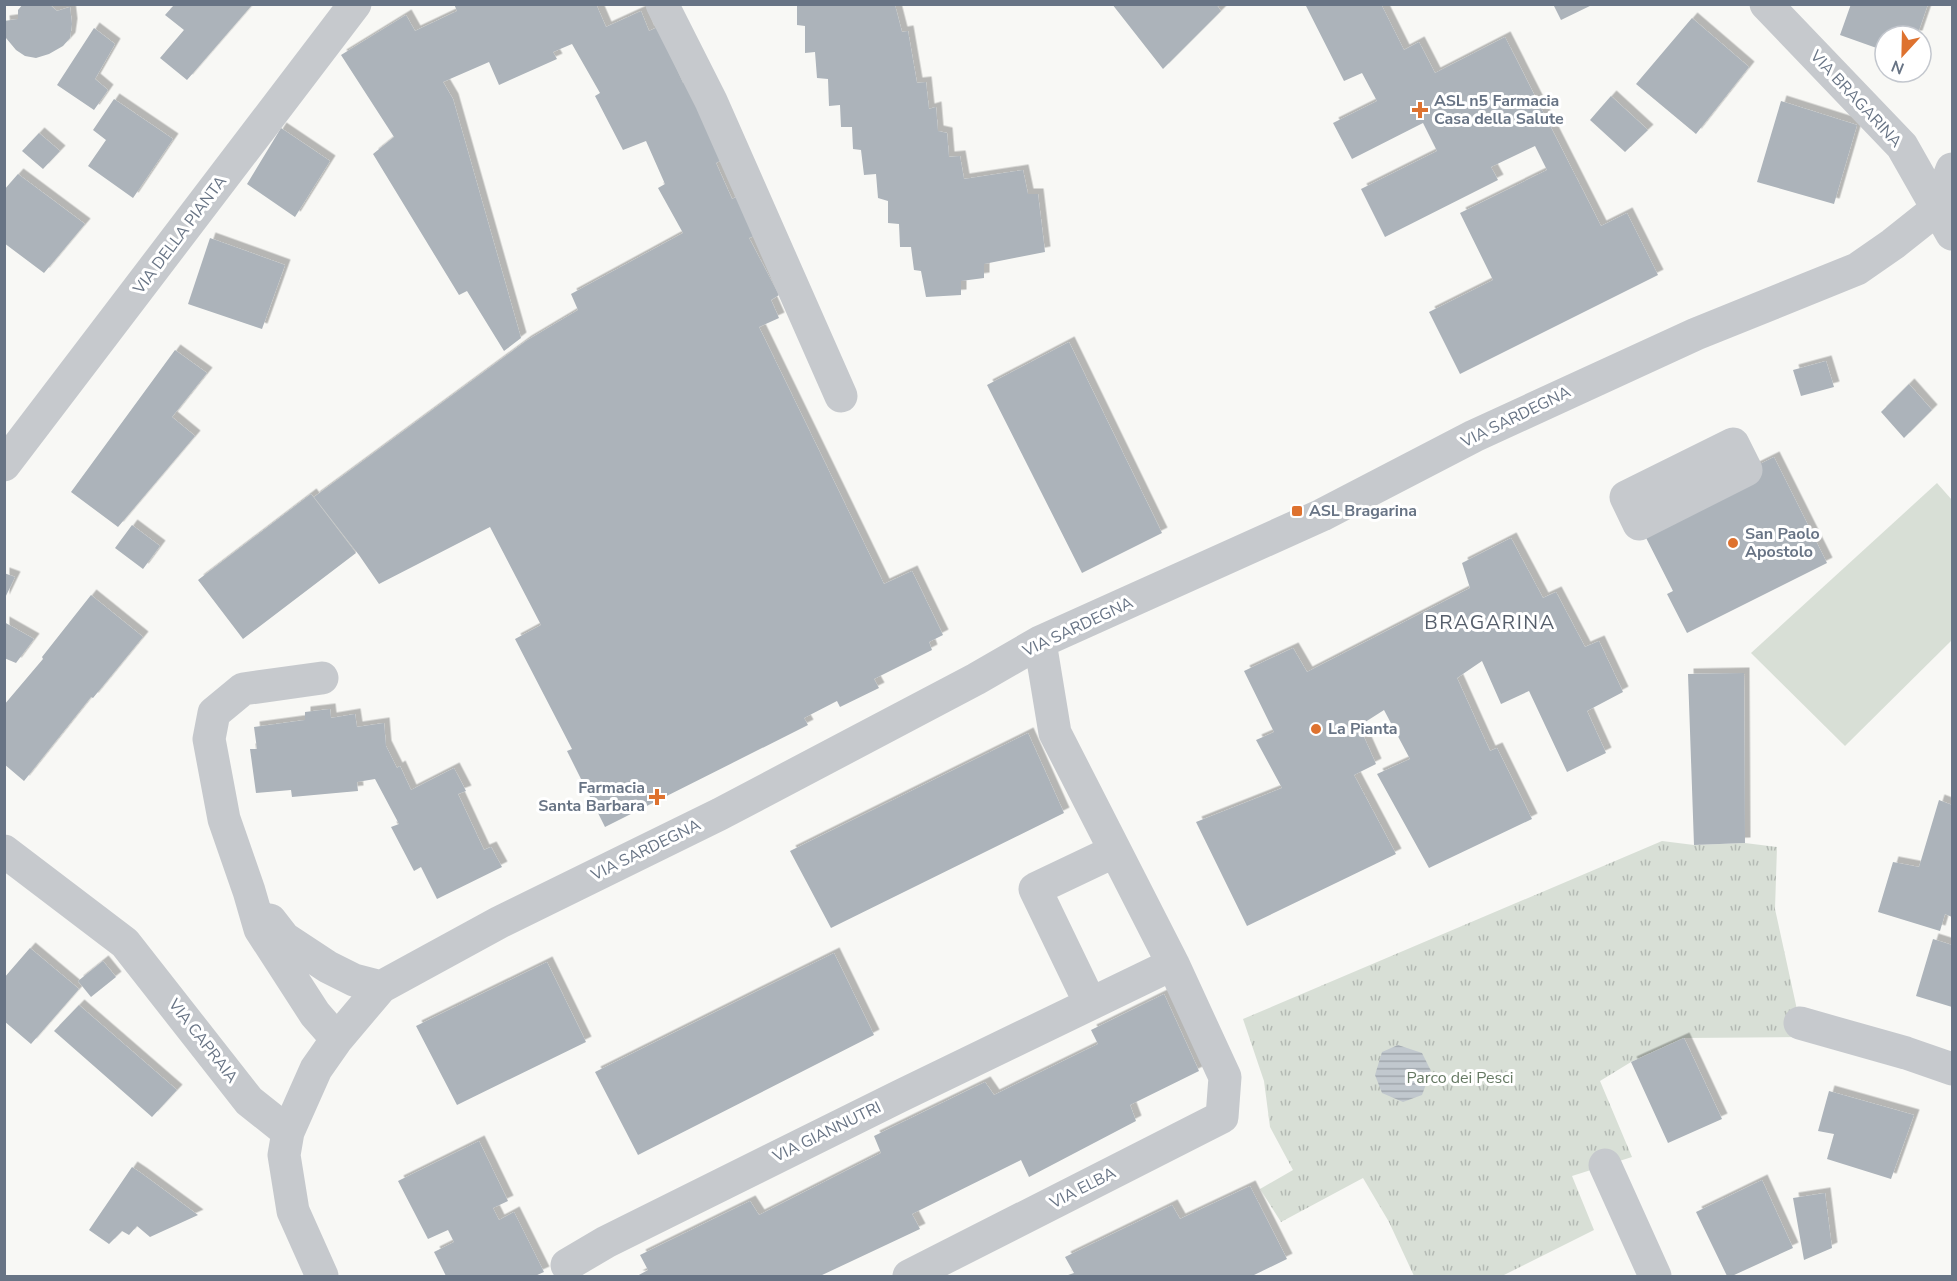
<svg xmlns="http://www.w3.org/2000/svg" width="1957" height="1281" viewBox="0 0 1957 1281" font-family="'Nunito Sans',sans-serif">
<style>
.grass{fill:#d8dfd6}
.park{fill:url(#park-tufts)}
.water{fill:url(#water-rules)}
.building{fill:#acb3ba;filter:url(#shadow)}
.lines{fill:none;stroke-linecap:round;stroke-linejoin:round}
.minor{stroke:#c6c9cd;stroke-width:33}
.poi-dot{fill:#de722f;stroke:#fff;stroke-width:2}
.labels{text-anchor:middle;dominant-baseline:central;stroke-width:6;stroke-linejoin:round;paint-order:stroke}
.street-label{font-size:16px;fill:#687485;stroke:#fff}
.poi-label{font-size:16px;font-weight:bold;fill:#687485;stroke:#fff;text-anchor:start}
.park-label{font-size:16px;fill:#647862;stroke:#fff}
.quarter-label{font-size:20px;letter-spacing:1.5px;fill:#555e6b;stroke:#fff}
</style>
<defs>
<pattern id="park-tufts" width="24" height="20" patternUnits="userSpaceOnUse" patternTransform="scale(1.5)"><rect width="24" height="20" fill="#d8dfd6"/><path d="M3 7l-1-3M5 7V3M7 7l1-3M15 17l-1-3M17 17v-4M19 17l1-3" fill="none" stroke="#b3b9b3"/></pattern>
<pattern id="water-rules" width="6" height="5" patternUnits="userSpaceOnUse" patternTransform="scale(1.5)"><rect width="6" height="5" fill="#c1c8ce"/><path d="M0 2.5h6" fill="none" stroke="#a1a7ad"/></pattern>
<filter id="shadow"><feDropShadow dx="5.5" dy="-5.5" stdDeviation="0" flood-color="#0004"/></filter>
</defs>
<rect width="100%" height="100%" fill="#f8f8f5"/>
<path class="grass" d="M 1937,483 L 1952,500 L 1952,640 L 1845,746 L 1751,653 Z"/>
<path class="park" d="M 1662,841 L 1694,845 L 1745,843 L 1777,847 L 1775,909 L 1803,1037 L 1684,1038 L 1631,1062 L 1600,1081 L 1632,1157 L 1572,1176 L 1594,1230 L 1502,1276 L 1414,1276 L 1389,1222 L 1363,1178 L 1281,1222 L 1260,1189 L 1293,1170 L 1270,1127 L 1264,1081 L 1243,1019 Z"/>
<path class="water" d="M 1398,1045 L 1422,1053 L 1431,1071 L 1422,1095 L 1403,1102 L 1382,1093 L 1375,1075 L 1382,1052 Z"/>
<path class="building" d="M 23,4 L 49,4 L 57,11 L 70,7 L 72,24 L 70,38 L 63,46 L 49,54 L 36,58 L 25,56 L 16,50 L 6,38 L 4,21 L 18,19 L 18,10 Z
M 454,4 L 596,4 L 606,27 L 641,11 L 649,31 L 658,27 L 683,83 L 695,77 L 724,159 L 716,163 L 732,199 L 741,195 L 759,234 L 749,238 L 779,295 L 771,300 L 779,318 L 759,327 L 884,584 L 912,571 L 943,635 L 929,642 L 932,650 L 874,679 L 879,688 L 840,707 L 837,701 L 804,718 L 808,725 L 605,827 L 567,751 L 572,749 L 515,639 L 541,625 L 490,527 L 379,584 L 359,555 L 314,497 L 526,341 L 578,310 L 571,294 L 683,233 L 658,188 L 665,184 L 646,141 L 623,150 L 595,96 L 600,93 L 572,44 L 553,52 L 557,59 L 499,85 L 489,62 L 443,82 L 453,99 L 521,338 L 504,351 L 467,291 L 459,295 L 373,154 L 394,137 L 341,55 L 406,15 L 415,31 L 457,11 Z
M 797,4 L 895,5 L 902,32 L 908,31 L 917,83 L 926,82 L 929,109 L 936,107 L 938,131 L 947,133 L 949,157 L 960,156 L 964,179 L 1023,170 L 1028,194 L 1038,194 L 1045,252 L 984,264 L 984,278 L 961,281 L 961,295 L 926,297 L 921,271 L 914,270 L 911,247 L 900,247 L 899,224 L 888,223 L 888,201 L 878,198 L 876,174 L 864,175 L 861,150 L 853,149 L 852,127 L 841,127 L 840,105 L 829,106 L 828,79 L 817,78 L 815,52 L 805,53 L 805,26 L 797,25 Z
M 1112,4 L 1216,4 L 1221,11 L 1163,69 Z
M 1305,4 L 1381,4 L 1404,50 L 1419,42 L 1435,73 L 1505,37 L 1601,226 L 1627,213 L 1658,275 L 1460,374 L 1429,312 L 1493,280 L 1460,213 L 1547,170 L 1535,146 L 1491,167 L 1498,180 L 1385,237 L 1361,189 L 1437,151 L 1423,123 L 1352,159 L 1333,123 L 1377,101 L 1362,73 L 1344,81 Z
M 1553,4 L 1594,4 L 1561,20 Z
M 1851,4 L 1928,4 L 1917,36 L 1885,36 L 1885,51 L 1840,35 Z
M 174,5 L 252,5 L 187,80 L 160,58 L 184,30 L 165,15 Z
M 1692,18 L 1749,67 L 1696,134 L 1636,84 Z
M 94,28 L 115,44 L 95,79 L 108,90 L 94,110 L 57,85 Z
M 1611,96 L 1648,130 L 1625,152 L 1590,120 Z
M 114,99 L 173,139 L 133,198 L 88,166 L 106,140 L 93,130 Z
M 1781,101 L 1857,125 L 1834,204 L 1757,182 Z
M 281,128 L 330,161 L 295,217 L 247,184 Z
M 39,133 L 60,151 L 43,169 L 22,151 Z
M 18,174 L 85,224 L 44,273 L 4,243 L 4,190 Z
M 210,238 L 285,265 L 262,329 L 188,304 Z
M 1069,342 L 1162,533 L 1082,573 L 987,385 Z
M 175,350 L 207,373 L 172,417 L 195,436 L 118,527 L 71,492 Z
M 1826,361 L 1834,387 L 1801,396 L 1793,370 Z
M 1909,384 L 1932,410 L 1904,438 L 1881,412 Z
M 1774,457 L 1827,563 L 1687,633 L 1667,594 L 1673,591 L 1639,524 Z
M 311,494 L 356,553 L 243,639 L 198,580 Z
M 132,525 L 160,546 L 143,569 L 115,548 Z
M 1511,538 L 1543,598 L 1556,592 L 1585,647 L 1599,641 L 1623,692 L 1587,711 L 1606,753 L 1567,772 L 1529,691 L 1501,704 L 1482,661 L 1457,678 L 1490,751 L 1497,748 L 1532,819 L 1429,868 L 1377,774 L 1410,759 L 1384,710 L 1359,726 L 1376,764 L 1354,775 L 1396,854 L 1247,926 L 1196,822 L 1282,788 L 1256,740 L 1274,732 L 1244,671 L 1293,648 L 1307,672 L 1470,588 L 1462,563 Z
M 4,573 L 15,577 L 4,600 Z
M 91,595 L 143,637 L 93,698 L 91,697 L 24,781 L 4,764 L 4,705 L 43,659 L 42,657 Z
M 4,622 L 34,639 L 16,663 L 4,658 Z
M 1744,673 L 1745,843 L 1694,845 L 1688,674 Z
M 330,709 L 331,718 L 355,714 L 357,727 L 384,723 L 386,746 L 397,768 L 400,766 L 411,790 L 454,768 L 466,791 L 458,794 L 484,850 L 491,847 L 502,867 L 437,899 L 421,867 L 414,871 L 391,827 L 399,824 L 375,779 L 357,782 L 358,791 L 292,797 L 291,790 L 256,793 L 250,749 L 257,749 L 254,727 L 305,720 L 305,712 Z
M 1028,733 L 1064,813 L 831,928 L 790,851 Z
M 1939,800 L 1952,805 L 1952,917 L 1945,914 L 1940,931 L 1878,912 L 1893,862 L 1919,867 Z
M 1933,939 L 1952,945 L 1952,1007 L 1916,996 Z
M 30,948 L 79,989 L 31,1044 L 4,1021 L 4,978 Z
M 834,953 L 874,1035 L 638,1155 L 595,1072 Z
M 103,961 L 116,977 L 91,997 L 78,981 Z
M 547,962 L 586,1042 L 457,1105 L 416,1026 Z
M 1164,994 L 1199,1071 L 1130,1105 L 1136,1121 L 1029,1177 L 1021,1160 L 912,1214 L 920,1229 L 820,1276 L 637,1276 L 648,1270 L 640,1255 L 750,1201 L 759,1215 L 881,1153 L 874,1136 L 985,1082 L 994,1095 L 1010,1087 L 1098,1044 L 1091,1030 Z
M 79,1005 L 177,1090 L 152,1117 L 54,1031 Z
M 1684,1038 L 1722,1119 L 1668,1143 L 1631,1062 Z
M 1829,1091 L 1914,1115 L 1891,1179 L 1827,1159 L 1834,1134 L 1818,1131 Z
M 479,1141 L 508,1201 L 493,1208 L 499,1220 L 514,1212 L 544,1272 L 535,1276 L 446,1276 L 434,1252 L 454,1242 L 448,1230 L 428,1239 L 398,1181 Z
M 132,1167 L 141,1173 L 198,1215 L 150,1237 L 137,1226 L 129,1235 L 122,1231 L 109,1244 L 89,1230 Z
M 1762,1180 L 1793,1248 L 1732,1276 L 1727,1276 L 1696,1212 Z
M 1250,1186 L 1287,1259 L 1252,1276 L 1065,1276 L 1074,1273 L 1065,1257 L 1172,1205 L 1180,1219 Z
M 1825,1193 L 1832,1248 L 1804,1260 L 1793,1198 Z"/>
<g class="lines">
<path class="minor" d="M 662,4 L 711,101 L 841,396
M 1766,4 L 1902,146 L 1952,234
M 1733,444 L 1746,470 L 1639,524 L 1626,497 Z
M 4,465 L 355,4
M 322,678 L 243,689 L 214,713 L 209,739 L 224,819 L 249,891 L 260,929 L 315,1014 L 337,1039
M 4,851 L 125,943 L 249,1101 L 288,1132
M 270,920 L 284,938 L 328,967 L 354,980 L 381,987
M 1090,1003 L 1035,889 L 1115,851
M 1800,1023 L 1906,1053 L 1952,1069
M 1605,1165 L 1655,1276
M 567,1265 L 606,1242 L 900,1096 L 1173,964
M 322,1276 L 293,1211 L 284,1155 L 288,1132 L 316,1069 L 337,1039 L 381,987 L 500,922 L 720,814 L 976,679 L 1040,642 L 1322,515 L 1474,436 L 1696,334 L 1857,269 L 1893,244 L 1937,209 L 1952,169
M 909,1276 L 1222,1117 L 1225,1077 L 1173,964 L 1055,733 L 1040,642"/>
</g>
<g class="poi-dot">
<path d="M1417 101h6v6h6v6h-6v6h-6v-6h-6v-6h6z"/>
<rect x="1291" y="505" width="12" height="12" rx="3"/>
<circle cx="1733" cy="543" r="6"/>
<circle cx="1316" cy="729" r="6"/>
<path d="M654 788h6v6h6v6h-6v6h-6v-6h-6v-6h6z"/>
</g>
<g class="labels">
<g class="street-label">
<text transform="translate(1856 99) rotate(47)">VIA BRAGARINA</text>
<text transform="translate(180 235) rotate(-53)">VIA DELLA PIANTA</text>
<text transform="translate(1516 417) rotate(-26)">VIA SARDEGNA</text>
<text transform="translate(1078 627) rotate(-25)">VIA SARDEGNA</text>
<text transform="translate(646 850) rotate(-26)">VIA SARDEGNA</text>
<text transform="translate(203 1041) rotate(52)">VIA CAPRAIA</text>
<text transform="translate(827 1132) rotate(-26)">VIA GIANNUTRI</text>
<text transform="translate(1083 1188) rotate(-27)">VIA ELBA</text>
</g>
<g class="poi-label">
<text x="1434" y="101">ASL n5 Farmacia<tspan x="1434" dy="18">Casa della Salute</tspan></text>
<text x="1309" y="511">ASL Bragarina</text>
<text x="1745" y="534">San Paolo<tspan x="1745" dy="18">Apostolo</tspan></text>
<text x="1328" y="729">La Pianta</text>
<text x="645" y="788" text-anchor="end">Farmacia<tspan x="645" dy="18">Santa Barbara</tspan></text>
</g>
<g class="park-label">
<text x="1460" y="1078">Parco dei Pesci</text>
</g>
<g class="quarter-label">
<text x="1490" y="622">BRAGARINA</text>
</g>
</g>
<rect width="1957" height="1281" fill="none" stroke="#687485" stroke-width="12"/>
<g transform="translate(1903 54) rotate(202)"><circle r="28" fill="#ffffff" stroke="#c3c7ce" stroke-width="1.5"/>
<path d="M0-4.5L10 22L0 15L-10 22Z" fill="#de722f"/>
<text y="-9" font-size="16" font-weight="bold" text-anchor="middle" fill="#687485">N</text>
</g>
</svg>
